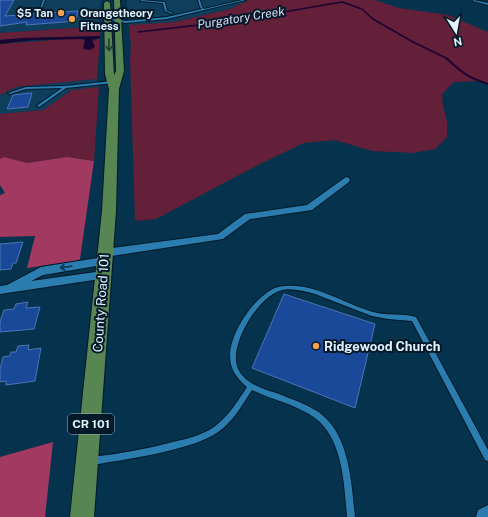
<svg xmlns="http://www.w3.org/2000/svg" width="488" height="517" viewBox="0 0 488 517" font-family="'Public Sans',sans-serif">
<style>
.built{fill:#0d3f5c}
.green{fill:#641f39}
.forest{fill:#a13960}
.water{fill:#1a0432}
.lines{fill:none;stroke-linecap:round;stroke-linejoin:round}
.stream-far1{stroke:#1a0432;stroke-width:1.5}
.stream{stroke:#1a0432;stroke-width:2}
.building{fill:#1a499a;stroke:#4e74b5}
.service-casing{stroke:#011928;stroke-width:2}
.minor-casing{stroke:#011928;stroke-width:2}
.tertiary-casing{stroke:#011928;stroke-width:2}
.primary-casing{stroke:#011928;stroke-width:2}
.service{fill:#2b7daf;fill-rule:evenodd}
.minor{fill:#2b7daf;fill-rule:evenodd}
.tertiary{fill:#2b7daf;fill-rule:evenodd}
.primary{fill:#588653;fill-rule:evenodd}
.oneway{stroke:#1f3f37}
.oneway2{stroke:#0e3750}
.poi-dot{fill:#f99f4d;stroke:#011928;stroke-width:1.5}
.labels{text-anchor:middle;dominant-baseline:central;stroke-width:4;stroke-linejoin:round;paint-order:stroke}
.far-poi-label{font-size:11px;font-weight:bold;fill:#e3f2fd;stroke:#011928;text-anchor:end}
.far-water-label{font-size:12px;font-style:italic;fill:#e1d9f2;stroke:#011928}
.shield{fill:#011928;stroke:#9fb1bd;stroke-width:1}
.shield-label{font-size:12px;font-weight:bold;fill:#e3f2fd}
.street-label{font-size:13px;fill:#e3f2fd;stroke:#011928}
.poi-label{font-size:13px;font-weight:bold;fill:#e3f2fd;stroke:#011928;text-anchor:start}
</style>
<rect width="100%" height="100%" fill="#05324c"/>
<path class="built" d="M 0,0 L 101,0 L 99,18 L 101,26 L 0,33 Z
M 127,0 L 265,0 L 173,22 L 129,25 L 126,11 Z
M 97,79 L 99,87 L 72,90 L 43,110 L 0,114 L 0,95 L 16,87 Z"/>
<path class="green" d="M 249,0 L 375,0 L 399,8 L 448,15 L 488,32 L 488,83 L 477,81 L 454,82 L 442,94 L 443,106 L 447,121 L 447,137 L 435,149 L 413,153 L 372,151 L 335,140 L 304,143 L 258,165 L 156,219 L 135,221 L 130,58 L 131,46 L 129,25 L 174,22 L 230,9 Z
M 101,26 L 100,36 L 23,38 L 0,40 L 0,33 Z
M 78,38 L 85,41 L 84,45 L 100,38 L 97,79 L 16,87 L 0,95 L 0,44 Z
M 99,87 L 94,161 L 67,157 L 27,163 L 4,157 L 0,159 L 0,114 L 43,110 L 72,90 Z"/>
<path class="forest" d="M 4,157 L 27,163 L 67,157 L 94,161 L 80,259 L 76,261 L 27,268 L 35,236 L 0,237 L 0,195 L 5,193 L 0,185 L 0,159 Z
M 53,442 L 45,517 L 0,517 L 0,457 Z"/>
<path class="water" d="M 100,36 L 100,38 L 92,40 L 95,47 L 90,50 L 83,49 L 85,41 L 83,39 L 32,40 L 0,44 L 0,40 L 23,38 Z"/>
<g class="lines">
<path class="stream-far1" d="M 138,32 L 225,22 L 342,2 L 362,9 L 373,19 L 413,42 L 448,59"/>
<path class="stream" d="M 446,58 C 463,73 465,76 488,84"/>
</g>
<path class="building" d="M 0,0 L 14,0 L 5,16 L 78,11 L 76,21 L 26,25 L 27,22 L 0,26 Z
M 32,93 L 28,107 L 7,109 L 13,95 Z
M 23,242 L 16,263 L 13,263 L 11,269 L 0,270 L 0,244 Z
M 284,294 L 375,324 L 355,408 L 252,368 Z
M 28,302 L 26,308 L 40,307 L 34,329 L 0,332 L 0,322 L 4,310 L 14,309 L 16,304 Z
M 29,345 L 28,350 L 41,348 L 35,381 L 6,385 L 6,381 L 0,382 L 0,369 L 3,357 L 10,356 L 11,352 L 16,352 L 18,346 Z"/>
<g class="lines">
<defs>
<path id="service" d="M 43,0 L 45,0 L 41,11 L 39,11 Z
M 141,0 L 165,2 L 167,11 L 173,13 L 172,14 L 165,11 L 163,3 L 140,1 Z
M 198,0 L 200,0 L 202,7 L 204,9 L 242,0 L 246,0 L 167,19 L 126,23 L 107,19 L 108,18 L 126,21 L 167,17 L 202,9 L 200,7 Z
M 113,81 L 114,81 L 114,83 L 66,88 L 39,107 L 37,106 L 38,105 L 62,88 L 26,89 L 10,94 L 8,93 L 26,87 L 65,86 Z
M 286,286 C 317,284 344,304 373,312 C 387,316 402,313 416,317 L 488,450 L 488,461 L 485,460 L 412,321 L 388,319 L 372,316 L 315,294 C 303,291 290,287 279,291 C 257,299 230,344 237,366 C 243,384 264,389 279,394 C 291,399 304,403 315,410 C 321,413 326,418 331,424 C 350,448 352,488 355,517 L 347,517 C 344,483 343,433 309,414 C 291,403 271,399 252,390 C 242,405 233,422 218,432 C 211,437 203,440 196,443 C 168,452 138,458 109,462 C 103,463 95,466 88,464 L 87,461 L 88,458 L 91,457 C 119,454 146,449 173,442 C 186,439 199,436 211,429 C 227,419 237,402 247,387 C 237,379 230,369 230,356 C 230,333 252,301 271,290 C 276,287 281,286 286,286 Z"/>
<path id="minor" d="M 473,0 L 488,3 L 488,5 L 473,1 Z
M 346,177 L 349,178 L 350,180 L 349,182 L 312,210 L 250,219 L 223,239 L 105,257 L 102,256 L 100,253 L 102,250 L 105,249 L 218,234 L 245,214 L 307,205 Z
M 104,257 L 108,258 L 109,261 L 108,264 L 43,275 L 31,281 L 103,271 L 107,272 L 108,275 L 107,278 L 0,294 L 0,286 L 7,285 L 41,267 Z"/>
<path id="tertiary" d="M 488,505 L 488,517 L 476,517 L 478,510 Z"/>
<path id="primary" d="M 114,0 L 120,0 L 124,71 L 119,89 L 116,211 L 94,517 L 70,517 L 102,211 L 109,89 L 105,74 L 104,3 L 107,1 L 110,3 L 114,75 L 116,71 Z"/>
</defs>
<use href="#service" class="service-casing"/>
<use href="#minor" class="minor-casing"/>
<use href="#tertiary" class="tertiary-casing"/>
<use href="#primary" class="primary-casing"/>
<use href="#service" class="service"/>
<use href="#minor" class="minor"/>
<use href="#tertiary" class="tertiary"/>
<use href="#primary" class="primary"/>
</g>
<defs><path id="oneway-shaft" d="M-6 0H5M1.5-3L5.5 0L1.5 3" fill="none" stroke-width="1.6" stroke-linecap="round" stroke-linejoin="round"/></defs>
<use class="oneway" href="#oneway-shaft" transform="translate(109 45) rotate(89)"/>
<use class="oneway2" href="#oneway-shaft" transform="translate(66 267) rotate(172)"/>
<g class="poi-dot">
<circle cx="61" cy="13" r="4"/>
<circle cx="72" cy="19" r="4"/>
<circle cx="316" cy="346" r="4"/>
</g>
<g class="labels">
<g class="far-poi-label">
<text x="53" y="13">$5 Tan</text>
<text x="80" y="13" text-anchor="start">Orangetheory<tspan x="80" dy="13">Fitness</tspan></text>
</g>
<g class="far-water-label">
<text transform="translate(241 18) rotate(-9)">Purgatory Creek</text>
</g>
<rect class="shield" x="68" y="414" width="46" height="20" rx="3"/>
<g class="shield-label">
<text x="91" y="424">CR 101</text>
</g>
<g class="street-label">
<text transform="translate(101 303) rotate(-86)">County Road 101</text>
</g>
<g class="poi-label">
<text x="324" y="346">Ridgewood Church</text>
</g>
</g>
<g transform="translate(456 32) rotate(169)" stroke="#011928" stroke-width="3" paint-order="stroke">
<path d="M0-3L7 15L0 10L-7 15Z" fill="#e3f2fd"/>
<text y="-6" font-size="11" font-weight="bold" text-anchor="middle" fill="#e3f2fd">N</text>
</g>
</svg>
